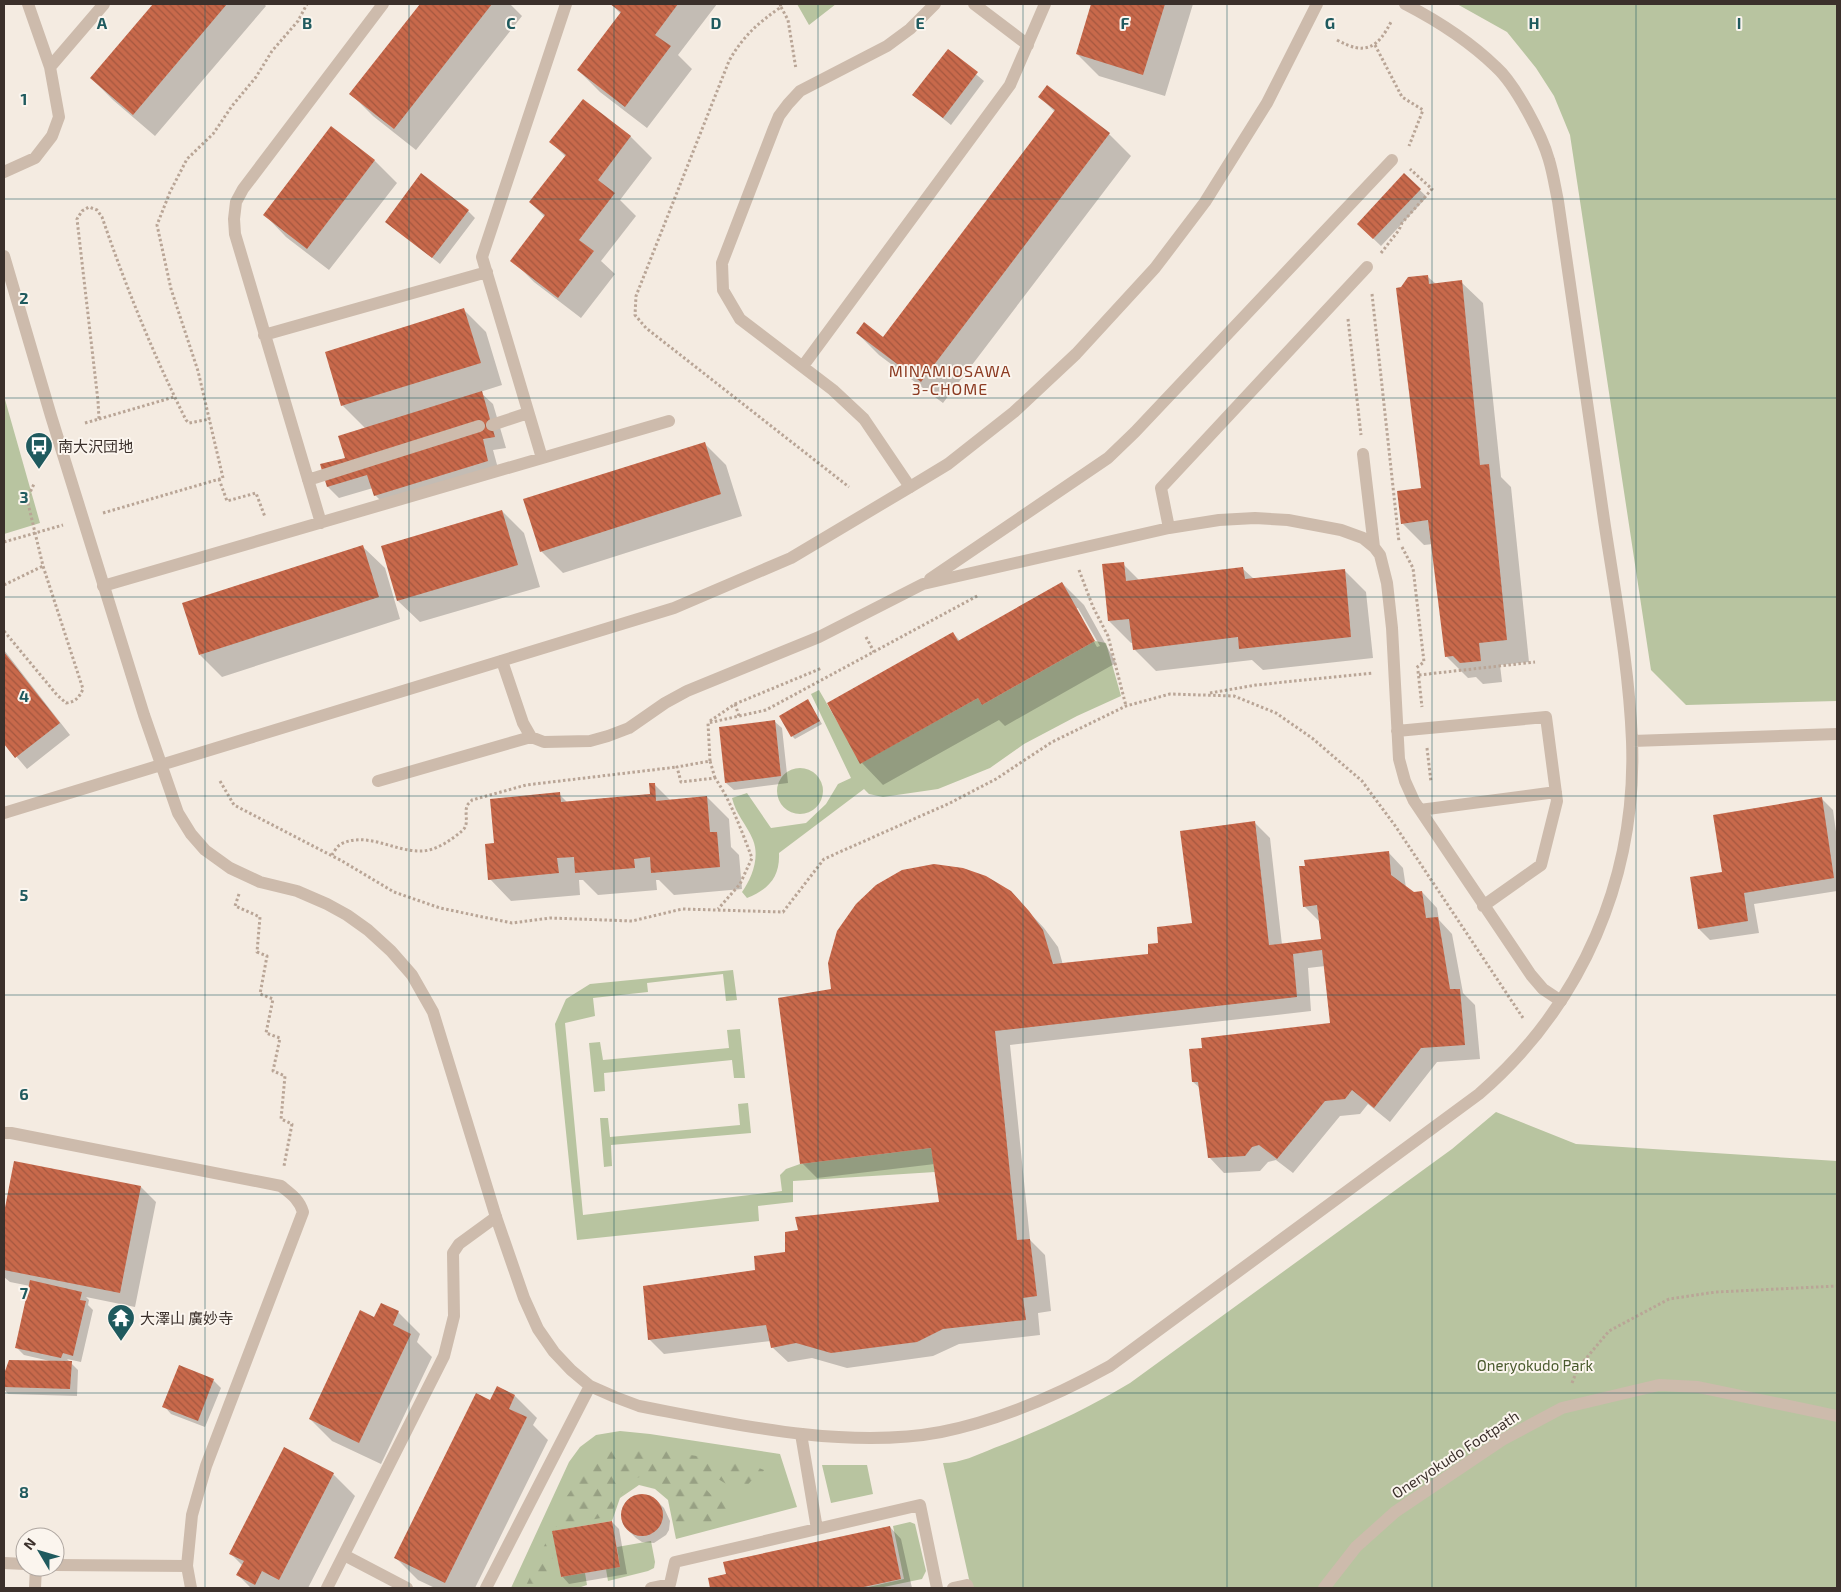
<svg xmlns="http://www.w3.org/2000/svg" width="1841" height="1592" viewBox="0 0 1841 1592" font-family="'Exo 2','Noto Sans JP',sans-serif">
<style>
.green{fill:#b8c4a0}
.forest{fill:url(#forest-firs)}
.shadow{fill:#0003;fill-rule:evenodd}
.building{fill:url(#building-back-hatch)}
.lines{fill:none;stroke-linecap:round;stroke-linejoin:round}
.path{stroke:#b9a596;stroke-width:3;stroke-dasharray:2.5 2.5;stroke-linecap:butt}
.service{stroke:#cdbbac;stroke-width:12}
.pedestrian{stroke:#cdbbac;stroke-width:12}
.minor{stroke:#cdbbac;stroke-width:12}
.tertiary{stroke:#cdbbac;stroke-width:12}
.grid{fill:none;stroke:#1f5a5e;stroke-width:1;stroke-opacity:0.55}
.labels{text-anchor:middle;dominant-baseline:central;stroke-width:4;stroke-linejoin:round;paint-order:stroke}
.poi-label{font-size:15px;fill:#3b302b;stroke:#fbf5ee;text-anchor:start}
.park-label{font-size:15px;fill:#4a5a2e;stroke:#fbf5ee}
.street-label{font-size:15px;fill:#3b302b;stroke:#fbf5ee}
.neighbourhood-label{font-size:16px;letter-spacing:1px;fill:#8c3b22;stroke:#fbf5ee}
.grid-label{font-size:16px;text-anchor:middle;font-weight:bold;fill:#1f5a5e;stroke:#fbf5ee;stroke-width:4;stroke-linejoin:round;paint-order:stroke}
</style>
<defs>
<pattern id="forest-firs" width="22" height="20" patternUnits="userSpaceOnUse" patternTransform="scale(1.25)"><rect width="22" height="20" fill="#b8c4a0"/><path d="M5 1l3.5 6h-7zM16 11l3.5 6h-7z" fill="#97a083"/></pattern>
<pattern id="building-back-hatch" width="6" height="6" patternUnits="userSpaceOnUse" patternTransform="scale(1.25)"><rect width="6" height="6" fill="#c8694b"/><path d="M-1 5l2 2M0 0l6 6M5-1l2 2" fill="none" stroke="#a4573f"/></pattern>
</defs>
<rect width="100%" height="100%" fill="#f4ebe1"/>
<path class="green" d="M 797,4 L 836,4 L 809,25 Z
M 1457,4 L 1837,4 L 1837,701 L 1686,705 L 1651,670 L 1570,135 L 1554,96 L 1536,68 L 1507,32 Z
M 4,396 L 40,523 L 4,534 Z
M 1095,641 L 1106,643 L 1121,696 L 1077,716 L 1024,744 L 990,768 L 938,789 L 883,797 L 869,794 L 864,789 L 779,853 C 780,877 769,889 747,898 L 742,892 C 752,878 760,857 753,840 C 747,825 736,815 732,798 L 747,793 L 771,828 L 806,823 L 826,804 L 838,784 L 851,778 L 811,694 L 819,690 L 861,763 L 978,698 L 982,705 Z
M777 791a23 23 0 1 1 46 0a23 23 0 1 1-46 0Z
M 733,970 L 737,1000 L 726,1001 L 723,974 L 647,983 L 648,992 L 593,998 L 595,1016 L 565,1023 L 583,1215 L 782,1191 L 780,1175 L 786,1169 L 800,1164 L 931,1148 L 935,1172 L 793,1181 L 793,1202 L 758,1206 L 759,1221 L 577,1240 L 555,1024 L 566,999 L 590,984 Z
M 740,1029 L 745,1078 L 734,1078 L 732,1060 L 604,1073 L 605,1091 L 594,1092 L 589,1043 L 600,1042 L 603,1060 L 729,1048 L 727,1030 Z
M 748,1103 L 751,1133 L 611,1145 L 612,1166 L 604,1167 L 600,1118 L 608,1118 L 610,1137 L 740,1125 L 738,1104 Z
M 1496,1112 L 1576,1144 L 1837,1161 L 1837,1588 L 971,1588 L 943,1463 C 961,1463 977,1455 994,1448 C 1042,1430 1087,1409 1130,1383 L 1452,1149 Z
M 620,1431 L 650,1434 L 780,1454 L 797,1507 L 676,1539 L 668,1500 L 655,1489 L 639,1485 L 620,1498 L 612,1521 L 553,1531 L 561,1577 L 585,1573 L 587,1585 L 578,1588 L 511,1588 L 569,1462 L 580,1447 L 596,1435 Z
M 822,1465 L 867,1465 L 873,1494 L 831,1503 Z
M 910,1522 L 915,1524 L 926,1571 L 922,1579 L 879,1588 L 864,1588 L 904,1579 L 893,1526 Z
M 651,1541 L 655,1562 L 654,1568 L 648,1571 L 608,1581 L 606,1569 L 620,1567 L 617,1547 Z"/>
<path class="forest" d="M 619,1447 L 642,1447 L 751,1465 L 764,1470 L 759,1479 L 751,1481 L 744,1489 L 728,1485 L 713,1476 L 701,1484 L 714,1498 L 724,1498 L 730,1502 L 729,1511 L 725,1520 L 704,1526 L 697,1521 L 689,1529 L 681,1530 L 676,1525 L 674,1509 L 668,1495 L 672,1489 L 653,1482 L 648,1475 L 636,1478 L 627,1472 L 616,1476 C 616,1483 617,1487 623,1492 L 615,1503 L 611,1516 L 554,1527 L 552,1552 L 553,1578 L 538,1588 L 525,1588 L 567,1496 L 592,1460 Z"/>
<path class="shadow" d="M 155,4 L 264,4 L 266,6 L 155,136 L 113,100 L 91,78 Z
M 422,4 L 510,4 L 522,16 L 416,150 L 373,116 L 351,94 Z
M 611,4 L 717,4 L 678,55 L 692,69 L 647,128 L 600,92 L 578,70 L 621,14 Z
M 1093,4 L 1193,4 L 1165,96 L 1099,76 L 1077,54 Z
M 948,51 L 984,81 L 951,125 L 914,95 Z
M 1040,97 L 1109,134 L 1131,156 L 943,403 L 879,355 L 857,333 L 883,338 L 1055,112 Z
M 332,128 L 375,161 L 397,183 L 329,270 L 286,237 L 265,215 Z
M 630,136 L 652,158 L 620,200 L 636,216 L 601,261 L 615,274 L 581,318 L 534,282 L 512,260 L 545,217 L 530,202 L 566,157 L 551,142 Z
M 1404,175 L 1427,197 L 1381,246 L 1358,224 Z
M 468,211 L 475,218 L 440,264 L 386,221 Z
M 1428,277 L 1436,284 L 1461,282 L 1483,303 L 1501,477 L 1511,487 L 1529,662 L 1500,665 L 1502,682 L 1483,684 L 1476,677 L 1468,678 L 1446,656 L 1433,544 L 1424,545 L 1402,523 L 1422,489 Z
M 464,310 L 486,332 L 502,385 L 480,392 L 493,404 L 506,448 L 493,450 L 499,472 L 387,507 L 376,496 L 373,488 L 339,498 L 328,487 L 322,465 L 346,459 L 366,429 L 342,405 Z
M 704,443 L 726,465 L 742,516 L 563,573 L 541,551 Z
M 502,511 L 524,533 L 540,587 L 420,622 L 398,601 Z
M 363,547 L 385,568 L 400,619 L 222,677 L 200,655 Z
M 1123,564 L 1140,581 L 1243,569 L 1254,579 L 1344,570 L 1366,592 L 1373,658 L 1263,670 L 1252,660 L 1156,671 L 1134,649 L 1133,643 L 1131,643 L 1109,621 Z
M 1062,583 L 1084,605 L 1116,663 L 1005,726 L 999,720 L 883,785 L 862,763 L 953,633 L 960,641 ZM 1075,608 L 1078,608 L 1100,646 L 1097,647 Z
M 4,650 L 70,735 L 27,769 L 4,742 Z
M 808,701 L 822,724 L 795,739 L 792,736 Z
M 774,721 L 782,728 L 788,783 L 734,790 L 726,783 L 720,728 Z
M 654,784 L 671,801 L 707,797 L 729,819 L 731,847 L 739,855 L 742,889 L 674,895 L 659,880 L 656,880 L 657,890 L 598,895 L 583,880 L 579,880 L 580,895 L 511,901 L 490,879 L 496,844 L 559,794 L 568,803 L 651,795 Z
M 1821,798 L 1833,810 L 1837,839 L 1837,891 L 1754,904 L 1759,933 L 1710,940 L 1699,929 L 1723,873 Z
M 1255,823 L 1270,838 L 1282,945 L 1322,941 L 1319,921 L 1304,906 L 1388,852 L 1403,868 L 1406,888 L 1413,894 L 1422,892 L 1437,908 L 1439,920 L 1452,934 L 1463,993 L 1475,1005 L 1480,1059 L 1437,1062 L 1390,1122 L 1368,1104 L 1360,1114 L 1340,1116 L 1293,1173 L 1276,1160 L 1268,1162 L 1260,1171 L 1224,1173 L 1209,1157 L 1200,1088 L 1193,1082 L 1331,1024 L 1325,966 L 1308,968 L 1311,1011 L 1010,1045 L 1030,1240 L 1045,1255 L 1051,1311 L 1038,1313 L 1040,1335 L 959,1344 L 933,1356 L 847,1368 L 812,1358 L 788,1362 L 772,1347 L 771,1341 L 664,1354 L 649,1339 L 787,1253 L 940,1203 L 935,1164 L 817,1178 L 802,1163 L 832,990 L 1010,892 L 1044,928 L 1058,947 L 1063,965 L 1150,955 L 1159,944 L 1194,925 Z
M 15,1162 L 141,1187 L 156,1202 L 135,1307 L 86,1297 L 89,1300 L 88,1305 L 93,1310 L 81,1362 L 67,1359 L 78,1370 L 77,1396 L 8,1394 L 4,1389 L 4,1378 L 10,1361 L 50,1361 L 24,1355 L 17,1348 L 30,1286 L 10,1282 L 4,1277 L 4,1220 Z
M 398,1312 L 420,1334 L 417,1342 L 432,1357 L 381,1464 L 332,1441 L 310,1419 L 375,1319 Z
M 213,1380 L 221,1388 L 205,1427 L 171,1414 L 164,1406 Z
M 515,1396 L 537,1418 L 533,1425 L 548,1440 L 475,1588 L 435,1588 L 418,1580 L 396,1558 L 491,1401 Z
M 333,1474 L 355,1496 L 308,1588 L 251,1588 L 238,1575 L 243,1566 L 231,1554 Z
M 639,1495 L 646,1495 L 656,1500 L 664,1508 L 670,1521 L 669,1530 L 666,1535 L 654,1543 L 642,1542 L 636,1538 L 628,1530 L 622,1517 L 623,1507 L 627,1501 L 632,1497 Z
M 612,1522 L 619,1529 L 627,1574 L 569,1584 L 562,1576 Z
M 890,1527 L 901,1539 L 912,1588 L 711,1588 L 709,1579 Z"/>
<path class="building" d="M 153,4 L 227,4 L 133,115 L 90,78 Z
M 420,4 L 492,4 L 394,129 L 349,94 Z
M 610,4 L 678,4 L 655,35 L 671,46 L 625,107 L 577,70 L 621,12 Z
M 1091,4 L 1165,4 L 1143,75 L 1076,54 Z
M 948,49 L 978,72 L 943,118 L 912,95 Z
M 1047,85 L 1110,133 L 921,382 L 856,333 L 864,322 L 883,337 L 1055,110 L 1038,97 Z
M 583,99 L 631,136 L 598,180 L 615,193 L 579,240 L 594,251 L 558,298 L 510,261 L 545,215 L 529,202 L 566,155 L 549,142 Z
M 331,126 L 375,160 L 307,249 L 263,215 Z
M 421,173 L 469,210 L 432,258 L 385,222 Z
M 1404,173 L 1421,189 L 1373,239 L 1357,224 Z
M 1428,275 L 1429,284 L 1462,280 L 1480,465 L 1489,464 L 1507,640 L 1479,643 L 1481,661 L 1460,663 L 1453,656 L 1445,657 L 1428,520 L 1401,524 L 1397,491 L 1421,488 L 1396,288 L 1401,287 L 1408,277 Z
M 464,308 L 481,363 L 341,406 L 325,352 Z
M 482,391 L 495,437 L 483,439 L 488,461 L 374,496 L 367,475 L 327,487 L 320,464 L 345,458 L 338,436 Z
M 705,442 L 721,494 L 540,552 L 523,499 Z
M 502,510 L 518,565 L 397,601 L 381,546 Z
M 363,545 L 379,597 L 199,655 L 182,603 Z
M 1124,562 L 1126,581 L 1243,567 L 1245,579 L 1345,569 L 1351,637 L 1239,649 L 1238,637 L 1133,650 L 1129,619 L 1108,621 L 1104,582 L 1102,564 Z
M 1062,582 L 1095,641 L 982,705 L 978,698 L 860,764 L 827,703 L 953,632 L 958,641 Z
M 4,652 L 60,723 L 15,758 L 4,744 Z
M 808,699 L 820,721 L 791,737 L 779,716 Z
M 775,720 L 781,776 L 725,783 L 719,727 Z
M 649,783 L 655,783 L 656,801 L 707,796 L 710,832 L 717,832 L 720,867 L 651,873 L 650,857 L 634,859 L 635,868 L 575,873 L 574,857 L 557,858 L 559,873 L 488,880 L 485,844 L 494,843 L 490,799 L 560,792 L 561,802 L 650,794 Z
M 1822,797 L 1834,878 L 1744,893 L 1748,921 L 1698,929 L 1690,877 L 1722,872 L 1713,815 Z
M 1255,821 L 1269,945 L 1321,939 L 1317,905 L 1303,907 L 1299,866 L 1305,866 L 1304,860 L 1389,851 L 1391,875 L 1414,892 L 1422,891 L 1426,918 L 1438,917 L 1450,989 L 1460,989 L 1465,1045 L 1421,1048 L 1374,1108 L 1352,1090 L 1345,1099 L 1325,1101 L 1277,1159 L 1259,1145 L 1252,1147 L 1245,1156 L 1208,1158 L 1198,1082 L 1192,1082 L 1189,1049 L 1202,1048 L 1201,1038 L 1330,1023 L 1322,950 L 1293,954 L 1297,997 L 995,1031 L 1017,1240 L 1030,1239 L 1037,1296 L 1023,1298 L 1026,1320 L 943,1329 L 917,1342 L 831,1353 L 796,1343 L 771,1348 L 766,1325 L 648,1340 L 643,1286 L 755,1270 L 754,1256 L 785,1252 L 785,1232 L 798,1230 L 795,1217 L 939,1202 L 931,1148 L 800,1164 L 778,998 L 831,989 L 828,963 L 837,931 L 856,904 L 876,885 L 902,870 L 934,864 L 963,868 L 986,876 L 1011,891 L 1029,911 L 1043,930 L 1053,964 L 1148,954 L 1148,944 L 1158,943 L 1157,927 L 1192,923 L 1180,831 Z
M 14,1161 L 141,1186 L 120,1293 L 4,1270 L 4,1213 Z
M 30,1280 L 82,1292 L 80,1300 L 86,1301 L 73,1356 L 63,1353 L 61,1358 L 15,1348 Z
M 381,1303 L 399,1311 L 393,1325 L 411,1334 L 359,1443 L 309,1419 L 360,1310 L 374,1317 Z
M 9,1360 L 72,1361 L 70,1389 L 4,1387 L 4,1374 Z
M 179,1365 L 214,1379 L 198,1421 L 162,1407 Z
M 497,1386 L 515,1395 L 509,1409 L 527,1417 L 445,1583 L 394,1558 L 476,1393 L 490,1400 Z
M 284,1447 L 334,1473 L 279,1580 L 262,1571 L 255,1585 L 236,1575 L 244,1561 L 229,1554 Z
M621 1515a21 21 0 1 1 42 0a21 21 0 1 1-42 0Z
M 612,1521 L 620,1567 L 561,1577 L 552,1531 Z
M 890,1526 L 901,1579 L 859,1588 L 710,1588 L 708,1578 L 726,1574 L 723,1562 Z"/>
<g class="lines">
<path class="path" d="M 780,4 L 781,7 C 758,23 743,36 729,61 L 636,296 L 635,315 L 646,328 L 849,487
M 781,7 L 788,20 L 796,69
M 1337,40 C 1366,56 1378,48 1392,20
M 1375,45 L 1402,97 L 1423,110 L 1409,146
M 1381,253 L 1399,230 L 1402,223 L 1432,189 L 1410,169
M 1372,294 L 1399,542
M 1348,319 L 1361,435
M 99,419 L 174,397
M 85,423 L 99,419 L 98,401 L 77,219 L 82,211 L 89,207 L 97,210 L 102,217 C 126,287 153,354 186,420 L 189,423 L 210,419
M 219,479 L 227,501 L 256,493 L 265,517
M 103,513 L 223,478 L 198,371 L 171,289 L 157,225 L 170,192 L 187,159 L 213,134 L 232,106 L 256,77 L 272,51 L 298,21 L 307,4
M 4,542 L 63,525
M 1402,547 L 1413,568 L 1424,662 L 1416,668
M 1079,570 L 1093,607 L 1108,636 L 1126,706
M 4,585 L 43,566
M 4,631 L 57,695 L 66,703 C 75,702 79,698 83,689 L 43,566 L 27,499 L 34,484
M 866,637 L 874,652
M 1418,671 L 1422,707
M 1419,675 L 1535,662
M 1210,693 L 1256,685 L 1373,673
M 735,704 L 739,716
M 710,721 L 735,704 L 822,668
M 1427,748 L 1431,782
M 710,761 L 708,723 L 766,710 L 979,595
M 715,778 L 710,761 L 677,767 L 681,782 L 715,778 C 731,801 742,832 752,858 L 740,884 L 718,909
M 220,781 L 234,805 L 342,861 L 394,892 L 440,908 L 512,923 L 550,918 L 632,921 L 682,909 L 783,912 L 824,859 L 950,803 L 996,779 L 1052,742 L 1126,706 L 1170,694 L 1234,696 L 1276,713 L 1312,738 L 1362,781 L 1396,827 L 1523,1018
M 332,855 C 334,852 337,846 341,844 C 367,831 395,852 421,851 C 436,851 451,840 462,831 C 470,824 464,814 467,806 C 468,803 471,802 472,800 L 526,785 L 677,767
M 239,894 L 235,906 L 260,917 L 257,952 L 267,956 L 260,994 L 273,999 L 266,1033 L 280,1038 L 273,1071 L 285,1076 L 281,1119 L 292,1124 L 284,1166
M 1572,1383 L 1578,1368 L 1609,1331 L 1669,1299 L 1716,1292 L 1837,1286"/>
<path class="service" d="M 974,4 L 1028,45
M 50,67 L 104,4
M 4,172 L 35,158 L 52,136 L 59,117 L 50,67 L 28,4
M 264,335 L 487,272
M 803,366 L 1010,85 L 1045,4
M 492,425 L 528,413
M 1363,454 L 1374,547
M 542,458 L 482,257 L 566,4
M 308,480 L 479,426
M 910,487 L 864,419 L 833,390 L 740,319 L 723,290 L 722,263 L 774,128 L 779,116 L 788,104 L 800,91 L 887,46 L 910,29 L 935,4
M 321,523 L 235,234 L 234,219 L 236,202 L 243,189 L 383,4
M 1169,528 L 1161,488 L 1367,267
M 930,579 L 1108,458 L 1135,432 L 1392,160
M 103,586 L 669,421
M 502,661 L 523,723 L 531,737 L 544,742 L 590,741 L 608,736 L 629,728 L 665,703 L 687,691 L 819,637 L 923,584 L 1169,528 L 1219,520 L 1255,518 L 1288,520 L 1341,530 L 1363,538 L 1374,547 L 1380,555 L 1387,583 L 1392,628 L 1399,759 L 1405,781 L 1414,801 L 1531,975 L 1543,989 L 1561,1001
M 1397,731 L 1546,717 L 1557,801 L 1541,865 L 1483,906
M 378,781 L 531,737
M 1420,810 L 1556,792
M 801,1434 L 817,1529
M 344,1555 L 407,1588
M 327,1588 L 444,1356 L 454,1316 L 453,1253 L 459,1244 L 496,1217
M 651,1588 L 670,1584 L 675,1562 L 920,1505 L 937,1588
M 953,1588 L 967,1585 L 968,1588"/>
<path class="pedestrian" d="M 1324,1588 L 1356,1547 L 1395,1512 L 1502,1440 L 1562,1408 L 1659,1385 L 1698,1387 L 1837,1416"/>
<path class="minor" d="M 4,1133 L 11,1133 L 281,1186 C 291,1194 299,1199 303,1212 L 206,1466 L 192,1515 L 187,1566 L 191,1588
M 4,1563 L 25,1564
M 55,1565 L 187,1566
M 35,1588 L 36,1567"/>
<path class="tertiary" d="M 4,256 L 51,416 L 144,715 L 178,813 L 191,834 L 205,850 L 230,868 L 260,882 L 297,891 L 327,904 L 347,915 L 368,930 L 391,951 L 412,975 L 433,1012 L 496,1217 L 524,1298 L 538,1329 L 554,1352 L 571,1370 L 590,1386 L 615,1397 L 639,1406 C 733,1424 846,1450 941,1432 C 1000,1420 1058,1395 1110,1366 L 1479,1094 C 1582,1005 1637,878 1632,741 C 1629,667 1615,593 1604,520 C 1589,414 1573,307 1558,201 C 1555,187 1553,173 1549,160 C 1542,135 1515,84 1496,67 C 1469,41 1438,21 1405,4
M 1632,741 L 1837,734
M 4,813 L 674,608 L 791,558 L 910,487 L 948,464 L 1014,412 L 1076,354 L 1155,268 L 1205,202 L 1267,103 L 1317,4
M 486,1588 L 590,1386"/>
</g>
<path class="grid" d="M 205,4 L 205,1588M 409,4 L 409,1588M 614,4 L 614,1588M 818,4 L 818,1588M 1023,4 L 1023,1588M 1227,4 L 1227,1588M 1432,4 L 1432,1588M 1636,4 L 1636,1588M 4,199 L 1837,199M 4,398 L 1837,398M 4,597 L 1837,597M 4,796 L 1837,796M 4,995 L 1837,995M 4,1194 L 1837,1194M 4,1393 L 1837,1393"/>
<defs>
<symbol id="bus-pin" viewBox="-11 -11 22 30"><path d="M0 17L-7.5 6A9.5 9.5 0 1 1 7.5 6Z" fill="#1f5a5e" stroke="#fbf5ee"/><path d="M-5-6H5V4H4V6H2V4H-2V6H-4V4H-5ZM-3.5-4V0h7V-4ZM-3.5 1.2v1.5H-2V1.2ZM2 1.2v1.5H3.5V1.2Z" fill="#fff"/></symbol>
<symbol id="temple-pin" viewBox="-11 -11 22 30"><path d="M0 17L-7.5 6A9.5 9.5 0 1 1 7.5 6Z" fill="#1f5a5e" stroke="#fbf5ee"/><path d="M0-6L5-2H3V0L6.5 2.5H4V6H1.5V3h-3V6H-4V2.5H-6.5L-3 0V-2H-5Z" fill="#fff"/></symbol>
</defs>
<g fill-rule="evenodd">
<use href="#bus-pin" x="23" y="430" width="32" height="43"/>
<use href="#temple-pin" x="105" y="1302" width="32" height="43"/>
</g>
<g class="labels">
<g class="poi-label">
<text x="58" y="446">南大沢団地</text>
<text x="140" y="1318">大澤山 廣妙寺</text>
</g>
<g class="park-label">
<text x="1535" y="1365">Oneryokudo Park</text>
</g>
<g class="street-label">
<text transform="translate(1455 1454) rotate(-33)">Oneryokudo Footpath</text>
</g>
<g class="neighbourhood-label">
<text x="950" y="370">MINAMIOSAWA<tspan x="950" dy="18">3-CHOME</tspan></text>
</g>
</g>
<g class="grid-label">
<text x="102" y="29">A</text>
<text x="307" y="29">B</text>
<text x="511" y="29">C</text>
<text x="716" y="29">D</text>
<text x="920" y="29">E</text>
<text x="1125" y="29">F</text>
<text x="1330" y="29">G</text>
<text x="1534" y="29">H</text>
<text x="1739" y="29">I</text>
<text x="24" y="105">1</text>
<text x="24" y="304">2</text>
<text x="24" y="503">3</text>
<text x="24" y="702">4</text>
<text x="24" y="901">5</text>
<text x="24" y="1100">6</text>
<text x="24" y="1299">7</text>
<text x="24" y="1498">8</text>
</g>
<rect width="1841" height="1592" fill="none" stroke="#3b302b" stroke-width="10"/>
<g transform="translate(40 1552) rotate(308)"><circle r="24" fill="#fbf5ee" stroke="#aea6a0"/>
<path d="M0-4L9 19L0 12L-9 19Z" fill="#1f5a5e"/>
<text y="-8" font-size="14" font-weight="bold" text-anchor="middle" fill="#3b302b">N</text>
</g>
</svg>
